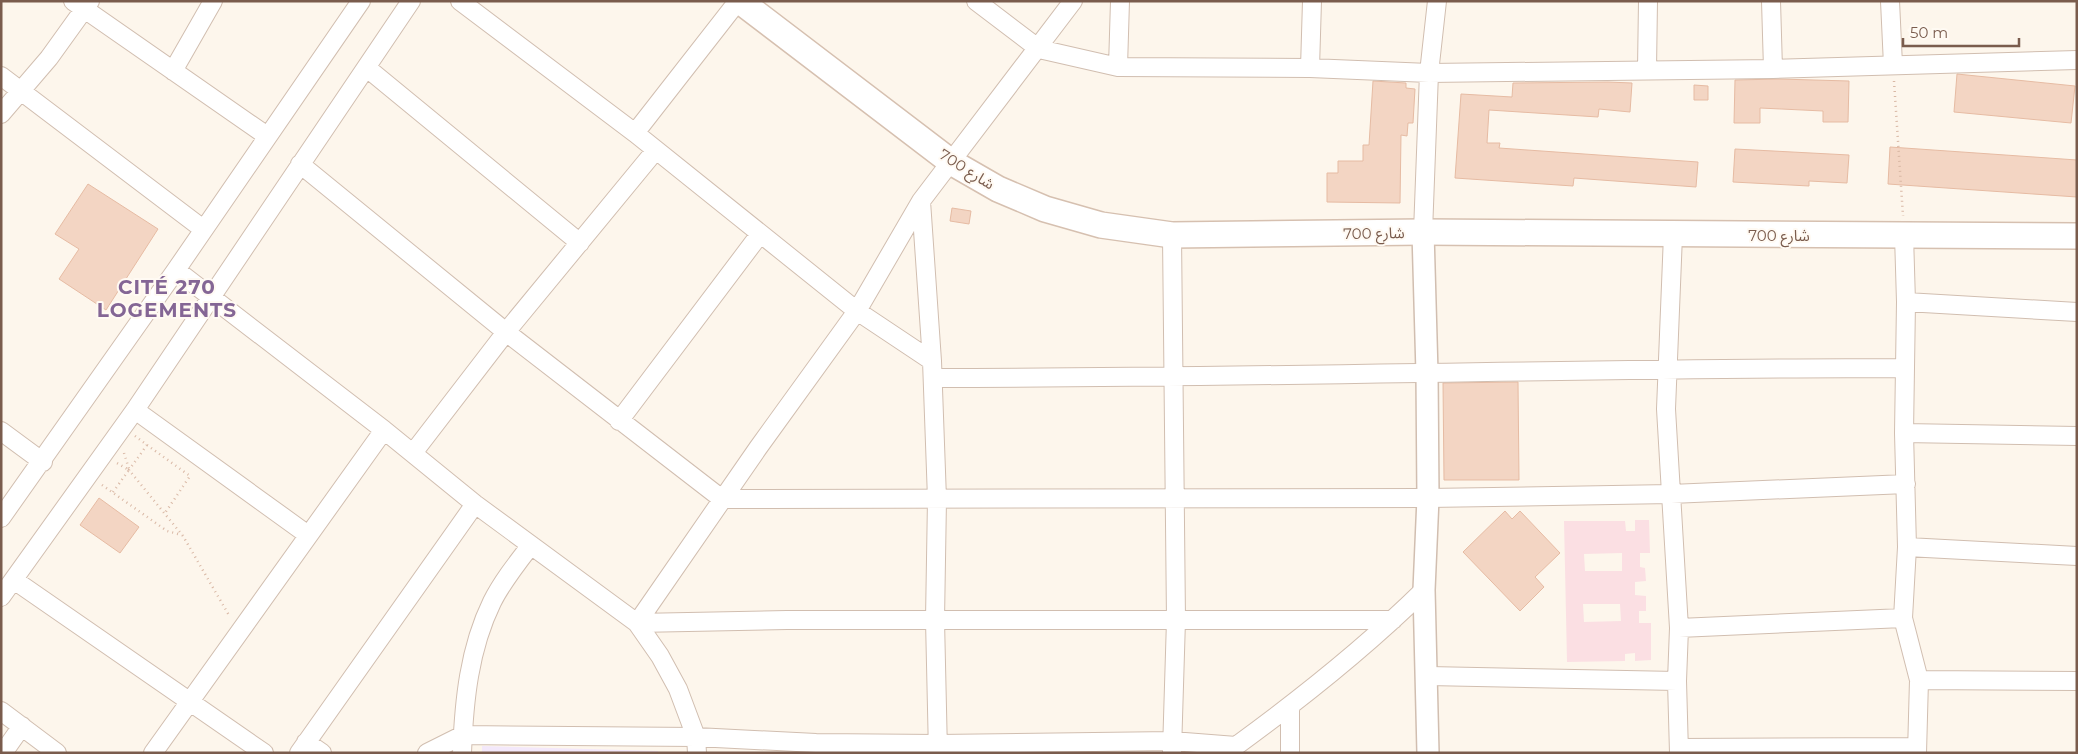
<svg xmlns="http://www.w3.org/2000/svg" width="2078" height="754" viewBox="0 0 2078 754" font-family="Montserrat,'Noto Sans Arabic',sans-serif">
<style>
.education{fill:#f3e8fa}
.medical{fill:#fbdfe3;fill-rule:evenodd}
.building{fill:#f3d5c3;stroke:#e6bba3}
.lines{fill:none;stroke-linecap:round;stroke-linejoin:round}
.minor-casing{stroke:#d1beb0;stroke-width:20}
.tertiary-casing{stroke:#d1beb0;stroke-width:24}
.secondary-casing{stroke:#d6c0b0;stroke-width:28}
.path{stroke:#d9b8a5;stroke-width:2.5;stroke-dasharray:1 4;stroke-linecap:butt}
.minor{stroke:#fff;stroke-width:18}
.tertiary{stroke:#fff;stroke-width:21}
.secondary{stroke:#fff;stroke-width:25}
.labels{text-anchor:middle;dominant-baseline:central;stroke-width:4;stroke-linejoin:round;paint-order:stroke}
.street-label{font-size:15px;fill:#7a5c4d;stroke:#fffaf3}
.district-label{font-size:20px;font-weight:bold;letter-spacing:1px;fill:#846695;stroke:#fffaf3}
</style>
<rect width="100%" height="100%" fill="#fdf6ec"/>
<path class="education" d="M 482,746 L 658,751 L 658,753 L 482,753 Z"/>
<path class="medical" d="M 1635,520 L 1649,520 L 1650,553 L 1640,553 L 1640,567 L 1645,568 L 1646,581 L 1635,582 L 1635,595 L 1646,596 L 1646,611 L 1639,611 L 1639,623 L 1651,623 L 1651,660 L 1635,661 L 1635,653 L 1625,654 L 1625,661 L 1567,662 L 1564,521 L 1625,521 L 1626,531 L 1635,531 ZM 1622,553 L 1622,571 L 1585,571 L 1584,554 ZM 1583,604 L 1620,604 L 1621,621 L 1584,622 Z"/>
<path class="building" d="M 1957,74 L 2075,86 L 2071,123 L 1954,112 Z
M 1779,79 L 1849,81 L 1848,122 L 1823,122 L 1823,111 L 1760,108 L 1760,123 L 1734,123 L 1735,80 Z
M 1373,81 L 1406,83 L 1406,88 L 1415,89 L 1413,123 L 1408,123 L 1407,136 L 1401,135 L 1400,203 L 1327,202 L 1327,173 L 1338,173 L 1338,161 L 1363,161 L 1363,145 L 1369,145 Z
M 1608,82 L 1632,83 L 1630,112 L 1599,109 L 1598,117 L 1489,110 L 1487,143 L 1500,143 L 1499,148 L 1698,162 L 1696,187 L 1574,178 L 1573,186 L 1455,178 L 1461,94 L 1512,97 L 1513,83 Z
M 1694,85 L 1708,86 L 1708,100 L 1694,100 Z
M 1890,147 L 2077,160 L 2077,197 L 1888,184 Z
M 1735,149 L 1849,155 L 1847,183 L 1809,181 L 1809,186 L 1733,182 Z
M 88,184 L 158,229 L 106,310 L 59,279 L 79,249 L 55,234 Z
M 952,208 L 971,211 L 969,224 L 950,221 Z
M 1518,382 L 1519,480 L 1444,480 L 1443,383 Z
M 99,498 L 139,527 L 120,553 L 80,525 Z
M 1505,511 L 1512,519 L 1520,511 L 1560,553 L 1535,577 L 1544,587 L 1520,611 L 1463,552 Z"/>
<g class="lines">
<defs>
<path id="minor" d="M 73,1 L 267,136
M 460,1 L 635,133 L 857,311 L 932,361 L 937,499 L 935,620 L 938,753
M 976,1 L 1039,49 L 1118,67 L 1310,68
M 1312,1 L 1310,68 L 1429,73 L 1423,232
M 1437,1 L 1429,73 L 1773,69 L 2077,60
M 1771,1 L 1773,69
M 1890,1 L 1893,65
M 1118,67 L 1120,1
M 367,68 L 580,243
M 1647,69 L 1648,1
M 173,71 L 213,1
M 1,76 L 203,229
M 1,114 L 49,58 L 90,1
M 635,133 L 738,1
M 300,164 L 506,332 L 722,499 L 1428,498 L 1671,494 L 1906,484
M 921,201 L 932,361
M 1673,235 L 1666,409 L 1679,628 L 1677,681 L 1679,753
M 1904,235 L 1906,302 L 1904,433 L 1907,547 L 1903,618 L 1919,680 L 1917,753
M 176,270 L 384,430 L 475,504 L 637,623 L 660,656 L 678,689 L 696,737 L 463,735 L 427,753
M 1906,302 L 2077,312
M 933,378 C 1257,378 1581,368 1905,368
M 135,410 L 308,535
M 619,421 L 760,234
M 1,431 L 43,462
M 1904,433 L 2077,436
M 413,453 L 506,332 L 655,151
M 1,518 L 176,270 L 361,1
M 1907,547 L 2077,556
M 14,580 L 264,753
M 1,597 L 135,410 L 411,1
M 637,623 L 758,448 L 857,311 L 921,201 L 1073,1
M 637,623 L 787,620 L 1393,620
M 1679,628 L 1903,618
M 1428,676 L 1677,681
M 1919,680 L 2077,681
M 1290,707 L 1290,753
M 1,711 L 57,753
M 306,742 L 322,753
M 1679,748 L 1917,747
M 1172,751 L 1176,620 L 1172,235
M 3,753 L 22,726
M 153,753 L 384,430
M 299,753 L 475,504
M 462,753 C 464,701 469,649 492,602 C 502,582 517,563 531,545
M 697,753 L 696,737 L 816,743 L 938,744 L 1172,741 L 1236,746 C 1302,698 1366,647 1424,590"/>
<path id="tertiary" d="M 1423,232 L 1427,373 L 1428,498 L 1424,590 L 1428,753"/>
<path id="secondary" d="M 740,1 L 951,162 L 998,189 L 1045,209 L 1101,225 L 1172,235 L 1423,232 L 2077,236"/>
</defs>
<use href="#minor" class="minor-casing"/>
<use href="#tertiary" class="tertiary-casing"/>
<use href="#secondary" class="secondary-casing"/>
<path class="path" d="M 1894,81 L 1903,216
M 135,436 L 147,445 L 129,470 L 183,536 L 230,617
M 147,445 L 190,476 L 165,513
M 124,453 L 129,469
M 102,485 L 167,531 L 182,535
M 113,492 L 129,470 L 117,463"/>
<use href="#minor" class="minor"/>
<use href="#tertiary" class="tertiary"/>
<use href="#secondary" class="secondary"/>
</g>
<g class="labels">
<g class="street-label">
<text transform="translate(967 169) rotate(32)">شارع 700</text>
<text transform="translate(1374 233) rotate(-1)">شارع 700</text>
<text x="1779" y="235">شارع 700</text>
</g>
<g class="district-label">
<text x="167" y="287">CITÉ 270<tspan x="167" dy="23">LOGEMENTS</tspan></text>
</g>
</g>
<rect width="2078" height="754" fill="none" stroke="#7a5c4d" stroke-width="5"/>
<path d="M1903 38v8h116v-8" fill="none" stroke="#7a5c4d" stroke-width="2.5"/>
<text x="1910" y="38" font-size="15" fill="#7a5c4d" stroke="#fffaf3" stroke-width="4" paint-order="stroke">50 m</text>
</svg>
